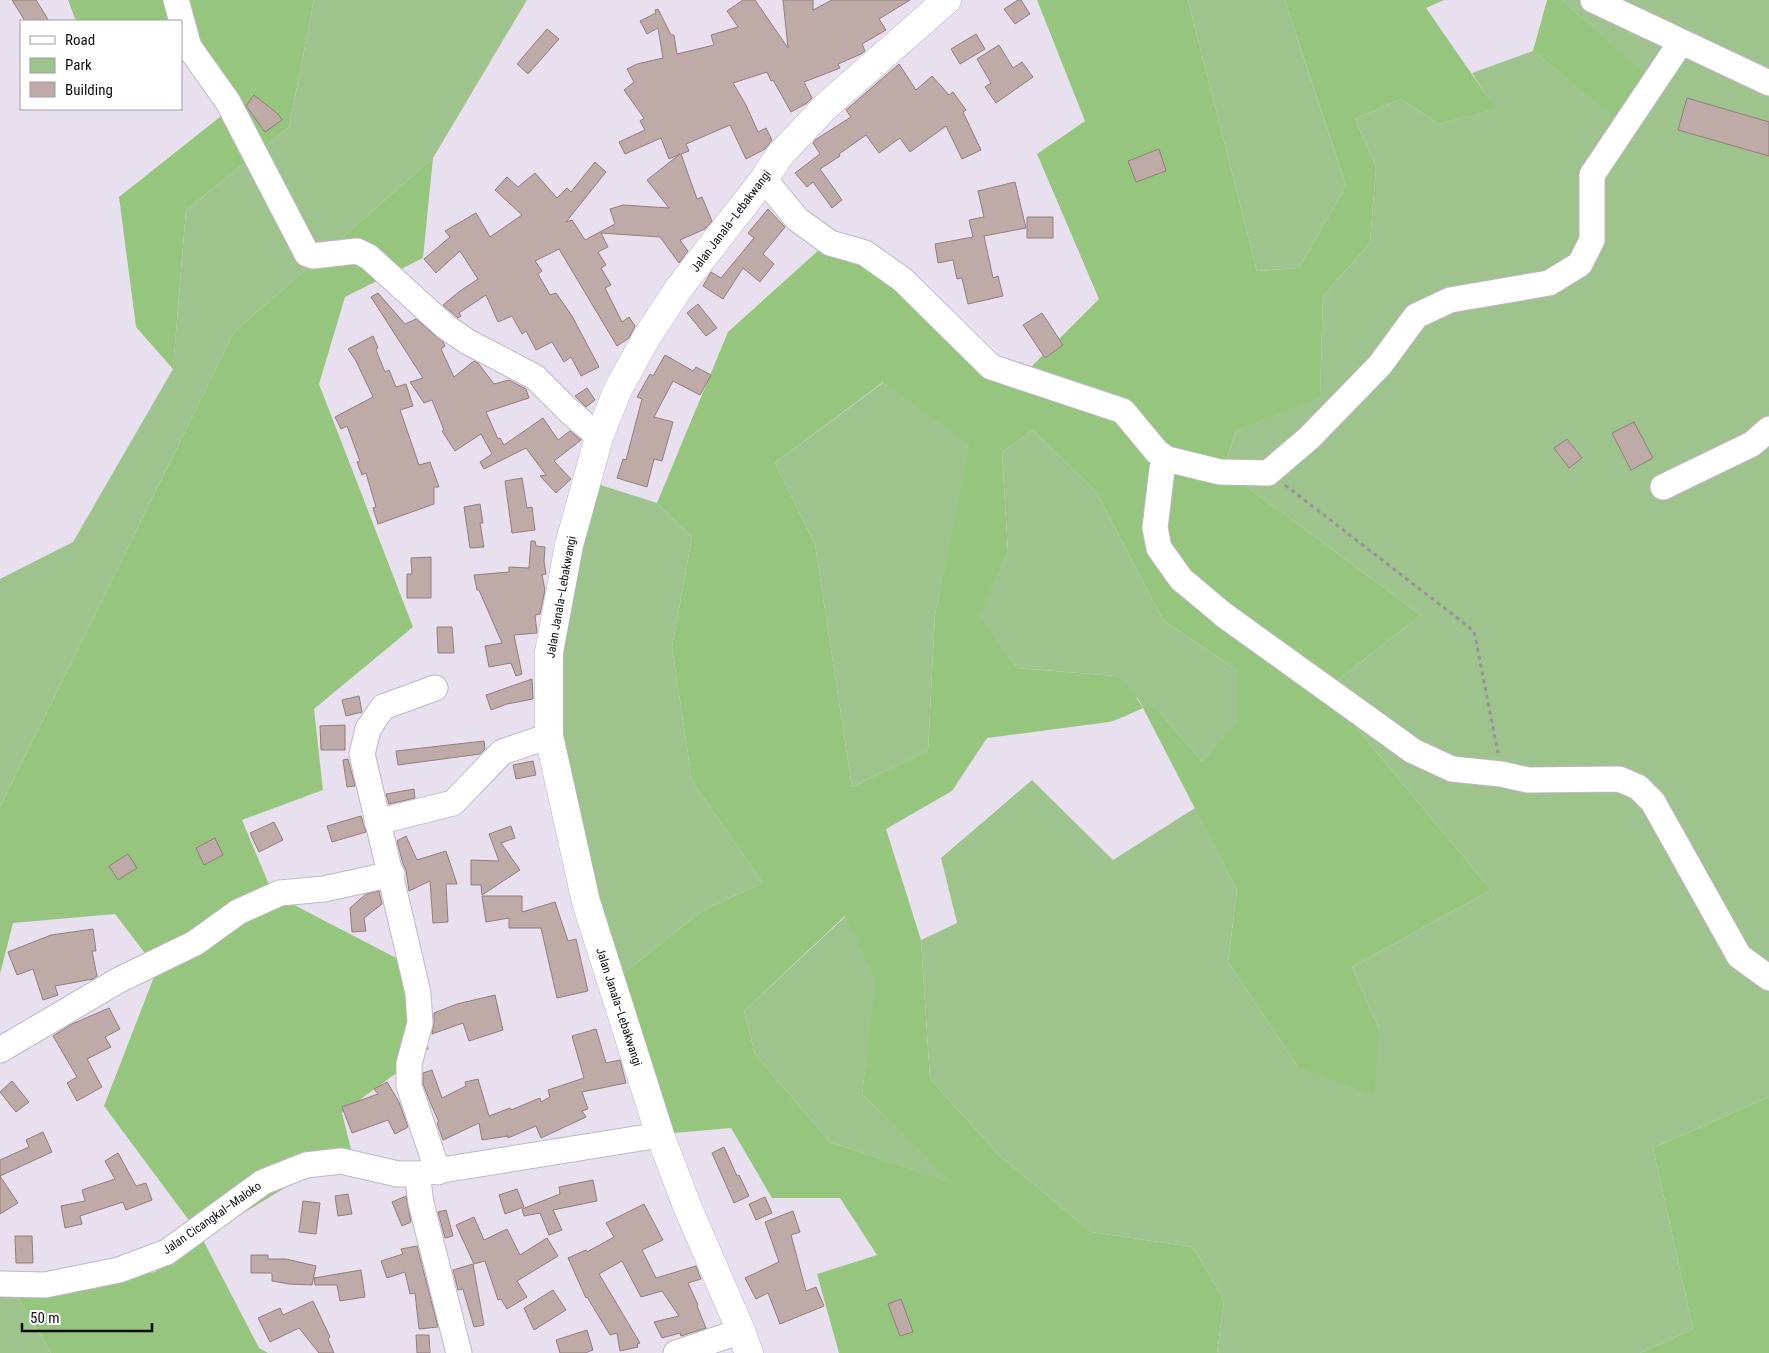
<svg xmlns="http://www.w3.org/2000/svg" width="1769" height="1353" viewBox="0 0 1769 1353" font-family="'Roboto Condensed',sans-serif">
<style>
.green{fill:#9fc38c}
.forest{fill:#96c67e;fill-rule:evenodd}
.building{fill:#beaaa7;stroke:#917f7b}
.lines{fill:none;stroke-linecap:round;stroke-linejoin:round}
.minor-casing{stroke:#c0b7c6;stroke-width:27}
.major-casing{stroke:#c0b7c6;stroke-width:29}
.path{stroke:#99929d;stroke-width:3;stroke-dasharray:4 4;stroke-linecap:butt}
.minor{stroke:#fff;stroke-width:25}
.major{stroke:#fff;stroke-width:28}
.labels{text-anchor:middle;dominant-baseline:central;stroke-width:4;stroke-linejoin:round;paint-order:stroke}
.street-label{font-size:12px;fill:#0f0c11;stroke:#fff}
</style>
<rect width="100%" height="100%" fill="#e9e0ef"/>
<path class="green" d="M 314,0 L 527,0 L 433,158 L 234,332 L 0,807 L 0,579 L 73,542 L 173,369 L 186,210 L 289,127 Z
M 1188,0 L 1285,0 L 1346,186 L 1299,268 L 1257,271 Z
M 1562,0 L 1769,0 L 1769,1097 L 1653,1148 L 1693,1329 L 1640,1353 L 1217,1353 L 1224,1300 L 1193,1247 L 1091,1232 L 999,1155 L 930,1079 L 921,940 L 957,923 L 941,858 L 1032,780 L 1113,860 L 1195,808 L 1237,890 L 1228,962 L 1298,1067 L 1379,1029 L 1352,967 L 1491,890 L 1325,690 L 1421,615 L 1223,469 L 1236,431 L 1320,396 L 1323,296 L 1370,243 L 1376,167 L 1355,119 L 1401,99 L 1439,124 L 1495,109 L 1472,73 L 1533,51 L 1628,128 L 1658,86 Z
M 884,382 L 971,445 L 935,614 L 928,750 L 852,787 L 815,544 L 775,463 Z
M 1033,430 L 1097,493 L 1163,620 L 1238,671 L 1239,722 L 1202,761 L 1162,715 L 1143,708 L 1139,700 L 1116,676 L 1017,668 L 978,616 L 1008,553 L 1002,452 Z
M 591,482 L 657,503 L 692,537 L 672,647 L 692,781 L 763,883 L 703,910 L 620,976 L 554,731 L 562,601 Z
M 846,916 L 877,981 L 862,1094 L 953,1183 L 830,1142 L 755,1054 L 744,1011 Z
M 0,1282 L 13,1289 L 51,1353 L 0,1353 Z"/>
<path class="forest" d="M 68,0 L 314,0 L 289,127 L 186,210 L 173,369 L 136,327 L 119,197 L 230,109 L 181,21 L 76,21 Z
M 1037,0 L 1188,0 L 1257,271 L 1299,268 L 1346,186 L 1285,0 L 1444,0 L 1426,8 L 1496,109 L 1439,124 L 1401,99 L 1355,119 L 1376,167 L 1370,243 L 1323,296 L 1320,397 L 1236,431 L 1223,469 L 1421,615 L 1325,690 L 1491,890 L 1352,967 L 1379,1029 L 1374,1096 L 1298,1067 L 1228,962 L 1237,890 L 1143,708 C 1131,713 1121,719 1109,722 L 987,738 L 952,791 L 886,829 L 921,940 L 930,1079 L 999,1155 L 1091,1232 L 1193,1247 L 1224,1300 L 1217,1353 L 839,1353 L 817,1274 L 877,1255 L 840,1198 L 772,1198 L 731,1128 L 663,1134 L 620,976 L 703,910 L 763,883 L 692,781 L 672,647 L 692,537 L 657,503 L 728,332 L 820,249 L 874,249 L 1022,376 L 1099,299 L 1037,154 L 1085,121 ZM 883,382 L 970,445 L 935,614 L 928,750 L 852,787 L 815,544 L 775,463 ZM 1033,430 L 1097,493 L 1163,620 L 1238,671 L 1238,722 L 1202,761 L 1162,715 L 1151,706 L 1143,708 L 1129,686 L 1116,676 L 1017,668 L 979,616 L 1008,553 L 1002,452 ZM 845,916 L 876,981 L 862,1094 L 951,1182 L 830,1142 L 755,1054 L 744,1011 Z
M 1547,0 L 1562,0 L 1659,86 L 1627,128 L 1533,51 Z
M 433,158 L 423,258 L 345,297 L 319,384 L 413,627 L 314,709 L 323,790 L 242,820 L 273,894 L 400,960 L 429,1049 L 342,1113 L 356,1169 L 303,1177 L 202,1238 L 259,1348 L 268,1353 L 51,1353 L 13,1289 L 155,1272 L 202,1238 L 104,1106 L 157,969 L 115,914 L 13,923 L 0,974 L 0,807 L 234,332 Z
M 1769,1097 L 1769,1353 L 1640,1353 L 1693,1329 L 1653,1148 Z"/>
<path class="building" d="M 12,0 L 36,0 L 49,21 L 25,21 Z
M 743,0 L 755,0 L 788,48 L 783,0 L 813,0 L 813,10 L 832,0 L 910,0 L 879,19 L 886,30 L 862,44 L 865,51 L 861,54 L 838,64 L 840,68 L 804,82 L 812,98 L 807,103 L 791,112 L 773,80 L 771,81 L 767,72 L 733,83 L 746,105 L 758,132 L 766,128 L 772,140 L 765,149 L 746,159 L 730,125 L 686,144 L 689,151 L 681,154 L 697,199 L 702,197 L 712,221 L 705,229 L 680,240 L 688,251 L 679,263 L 660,237 L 601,233 L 608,247 L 598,252 L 606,265 L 601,268 L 611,285 L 605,288 L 622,322 L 629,317 L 635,326 L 629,338 L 617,346 L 559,249 L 535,261 L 542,271 L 538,274 L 550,295 L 556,293 L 572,316 L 599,367 L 581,376 L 571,357 L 564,362 L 552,342 L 536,350 L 526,331 L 522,334 L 512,316 L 498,322 L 486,295 L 459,313 L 461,316 L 458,318 L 443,305 L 460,291 L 478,279 L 460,251 L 436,273 L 424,259 L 450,237 L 445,231 L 476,213 L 490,237 L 522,215 L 495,190 L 507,177 L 518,187 L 535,173 L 557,198 L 567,188 L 571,192 L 595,162 L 606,172 L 566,222 L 572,220 L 585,240 L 615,224 L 610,209 L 623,205 L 669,208 L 647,180 L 680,154 L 669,159 L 661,138 L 625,154 L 619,142 L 645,130 L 640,121 L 644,118 L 624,90 L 634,82 L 627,69 L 637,64 L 663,58 L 658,28 L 647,34 L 640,21 L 656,13 L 655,10 L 658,9 L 671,35 L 674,35 L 677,54 L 714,45 L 711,35 L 738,27 L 727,11 Z
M 1018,0 L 1021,0 L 1030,14 L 1015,24 L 1004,9 Z
M 547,29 L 559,39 L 528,74 L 517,64 Z
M 976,34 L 985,49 L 960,64 L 951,49 Z
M 999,45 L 1013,68 L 1022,62 L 1033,77 L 996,103 L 985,87 L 991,83 L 977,59 Z
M 899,64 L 916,90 L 932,76 L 949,95 L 953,92 L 966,110 L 963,112 L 981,150 L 962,159 L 946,126 L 910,152 L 900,138 L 879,153 L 866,135 L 839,154 L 840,156 L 820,169 L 842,200 L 832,208 L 813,182 L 807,187 L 795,173 L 820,154 L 813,143 L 815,140 L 851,117 L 846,110 Z
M 254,95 L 278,114 L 282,120 L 265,132 L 246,106 Z
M 1687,98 L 1769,122 L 1769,156 L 1678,130 Z
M 1159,149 L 1166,171 L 1136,182 L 1128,161 Z
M 1015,182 L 1026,228 L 984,236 L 993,278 L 998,276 L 1003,296 L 968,304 L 962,278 L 957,279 L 953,260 L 938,263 L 935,244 L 973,237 L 969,220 L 984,217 L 978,191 Z
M 768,209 L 785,227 L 763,254 L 774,264 L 760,282 L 743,268 L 723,299 L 703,286 L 711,272 L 721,278 L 754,238 L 748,233 Z
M 1027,217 L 1053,217 L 1053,238 L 1027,238 Z
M 378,293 L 405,324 L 416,319 L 443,342 L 445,346 L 441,349 L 454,377 L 474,361 L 478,363 L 494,384 L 509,380 L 526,389 L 529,398 L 486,412 L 498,439 L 500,438 L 504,445 L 543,418 L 558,440 L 570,431 L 581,440 L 554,461 L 571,479 L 556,493 L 540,476 L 546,475 L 526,448 L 484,469 L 480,462 L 492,454 L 481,434 L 455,451 L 442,431 L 444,430 L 432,400 L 424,403 L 410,382 L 423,378 L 371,297 Z
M 698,304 L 717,328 L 706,336 L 687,313 Z
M 1042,313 L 1063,345 L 1045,358 L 1023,325 Z
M 373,336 L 378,348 L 376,350 L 385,372 L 389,370 L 396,387 L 406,384 L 413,406 L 400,410 L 419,465 L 430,462 L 439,487 L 434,487 L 434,504 L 378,524 L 373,508 L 376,507 L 366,473 L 362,475 L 357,462 L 360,461 L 347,426 L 341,429 L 335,417 L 373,397 L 356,361 L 348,349 Z
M 665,355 L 693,371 L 696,367 L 711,375 L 700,395 L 673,381 L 654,417 L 673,422 L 662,461 L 654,459 L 647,487 L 617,478 L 623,459 L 626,460 L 642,399 L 637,397 L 650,374 L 653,376 Z
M 587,388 L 595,400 L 586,407 L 575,396 Z
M 1634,422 L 1653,458 L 1631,470 L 1612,433 Z
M 1567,439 L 1582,458 L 1569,468 L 1554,448 Z
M 522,478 L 527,508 L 532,507 L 535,530 L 512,533 L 505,481 Z
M 480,504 L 483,523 L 480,523 L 484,547 L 470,548 L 464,507 Z
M 531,541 L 535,541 L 536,546 L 545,547 L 544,561 L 546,574 L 542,575 L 545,590 L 540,614 L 535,615 L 537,633 L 514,635 L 522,674 L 516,676 L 511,663 L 489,667 L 485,646 L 502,643 L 479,590 L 477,590 L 474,575 L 509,572 L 509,567 L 529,568 Z
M 431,557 L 431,598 L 407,598 L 407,574 L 412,574 L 411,558 Z
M 437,627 L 452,627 L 454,653 L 438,653 Z
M 532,679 L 533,699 L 507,704 L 491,710 L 486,695 Z
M 359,696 L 362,712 L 346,716 L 342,700 Z
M 345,725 L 345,750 L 321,750 L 320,726 Z
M 484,741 L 485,749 L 480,754 L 398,765 L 396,751 Z
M 348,759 L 355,786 L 347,787 L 343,760 Z
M 533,761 L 536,775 L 516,779 L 513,765 Z
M 414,789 L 415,798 L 389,804 L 386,794 Z
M 361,816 L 366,832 L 332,842 L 327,826 Z
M 274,822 L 283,840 L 259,852 L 250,833 Z
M 511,826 L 515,838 L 501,843 L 520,870 L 482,895 L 481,885 L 471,885 L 471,860 L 499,861 L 489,834 Z
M 406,836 L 417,860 L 446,851 L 457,884 L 446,884 L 448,922 L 433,923 L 430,881 L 409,891 L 406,870 L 403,864 L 397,841 Z
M 215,838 L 223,855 L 204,865 L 196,848 Z
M 128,854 L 137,868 L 118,880 L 109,866 Z
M 379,891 L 382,904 L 364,918 L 366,931 L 352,932 L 350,908 L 366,894 Z
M 482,896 L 522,896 L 522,912 L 555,902 L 568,941 L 576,939 L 588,991 L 557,998 L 541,928 L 509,928 L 509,918 L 486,922 Z
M 93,929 L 96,951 L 92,951 L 97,976 L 93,979 L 55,986 L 58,995 L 43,1000 L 33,969 L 17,975 L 8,952 L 51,935 Z
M 495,995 L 503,1030 L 469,1041 L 463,1023 L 432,1034 L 434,1022 L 434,1013 L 457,1004 Z
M 109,1008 L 120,1029 L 105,1037 L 111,1047 L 87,1059 L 102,1087 L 77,1101 L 67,1083 L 77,1077 L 53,1036 L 72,1024 Z
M 596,1029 L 606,1063 L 620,1060 L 626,1083 L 582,1092 L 588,1109 L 582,1111 L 586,1117 L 541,1138 L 536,1126 L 508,1138 L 508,1136 L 482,1140 L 479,1123 L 443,1140 L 437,1123 L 439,1122 L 430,1102 L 423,1084 L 423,1073 L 432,1070 L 442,1098 L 466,1086 L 465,1082 L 478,1079 L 489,1116 L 510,1108 L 511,1110 L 540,1098 L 541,1102 L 550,1097 L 548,1090 L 584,1078 L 572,1036 Z
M 12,1081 L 29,1102 L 16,1112 L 0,1092 Z
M 387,1082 L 399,1102 L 408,1127 L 395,1134 L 388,1120 L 352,1133 L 342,1107 L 378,1094 L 374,1089 Z
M 43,1132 L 52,1152 L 0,1176 L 18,1203 L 0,1214 L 0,1160 L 29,1147 L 26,1140 Z
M 724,1147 L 737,1176 L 739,1175 L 749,1196 L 734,1203 L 712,1153 Z
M 118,1153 L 136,1186 L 146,1183 L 152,1200 L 126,1210 L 123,1202 L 80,1216 L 82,1224 L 65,1228 L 61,1206 L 85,1201 L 82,1190 L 115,1179 L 105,1161 Z
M 593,1180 L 597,1201 L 553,1210 L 562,1230 L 549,1235 L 540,1213 L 524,1216 L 522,1209 L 560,1194 L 559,1187 Z
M 517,1189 L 524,1207 L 505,1214 L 499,1195 Z
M 348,1194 L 352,1214 L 338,1216 L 335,1196 Z
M 406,1196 L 411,1222 L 402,1226 L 392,1202 Z
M 765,1197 L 772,1213 L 756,1220 L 749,1204 Z
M 303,1201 L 320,1203 L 316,1234 L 299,1232 Z
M 644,1204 L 663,1240 L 642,1250 L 656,1278 L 696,1266 L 701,1279 L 688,1283 L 698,1305 L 697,1306 L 706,1328 L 681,1336 L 680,1333 L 662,1338 L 654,1322 L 679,1316 L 662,1291 L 641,1297 L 622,1261 L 599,1274 L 640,1343 L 637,1344 L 638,1347 L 620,1351 L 617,1333 L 610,1335 L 587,1297 L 586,1298 L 568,1258 L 586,1250 L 587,1252 L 614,1237 L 606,1223 Z
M 446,1210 L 453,1236 L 445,1238 L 438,1212 Z
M 793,1211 L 800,1232 L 791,1235 L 806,1291 L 816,1287 L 824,1306 L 780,1324 L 768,1293 L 756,1299 L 745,1278 L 779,1262 L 765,1222 Z
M 474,1217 L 484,1240 L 507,1229 L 520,1255 L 547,1238 L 558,1256 L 517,1281 L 527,1297 L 507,1309 L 501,1299 L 498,1300 L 485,1261 L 474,1264 L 456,1225 Z
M 15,1236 L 32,1236 L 33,1263 L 16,1263 Z
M 417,1246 L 438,1327 L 419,1329 L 415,1293 L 410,1294 L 405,1272 L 387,1278 L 381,1261 L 403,1254 L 401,1249 Z
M 251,1255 L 268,1255 L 268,1259 L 286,1259 L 316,1266 L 312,1285 L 289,1284 L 272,1281 L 272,1273 L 251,1273 Z
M 473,1264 L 484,1325 L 474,1327 L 463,1289 L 458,1290 L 453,1270 Z
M 361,1270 L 365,1297 L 340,1301 L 337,1285 L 315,1285 L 314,1278 Z
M 553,1290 L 566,1310 L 534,1330 L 524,1308 Z
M 901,1299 L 913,1332 L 900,1336 L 888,1304 Z
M 313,1301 L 330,1337 L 328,1339 L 334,1353 L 319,1353 L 299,1328 L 270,1342 L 258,1318 L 280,1308 L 283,1315 Z
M 587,1330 L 593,1350 L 585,1353 L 560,1353 L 556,1340 Z
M 416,1335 L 429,1335 L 430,1353 L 417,1353 Z"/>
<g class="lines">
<defs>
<path id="minor" d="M 176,0 L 189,47 L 228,102 L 307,254 L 313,256 L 357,251 L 369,257 L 446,327 L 468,342 L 535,377 L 568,410 L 599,437
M 1593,0 L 1769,83
M 764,179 L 797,219 L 830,243 L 865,253 L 903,280 L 991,367 L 1123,411 L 1157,452 L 1167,459 L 1162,469 L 1155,528 L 1159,548 L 1181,579 L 1224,615 L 1413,751 L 1452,769 L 1501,774 L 1528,780 L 1619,779 L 1638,787 L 1653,802 L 1739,956 L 1769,978
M 1167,459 L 1220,472 L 1268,473 L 1309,438 L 1380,365 L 1416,316 L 1450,300 L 1549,283 L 1580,264 L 1592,240 L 1592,175 L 1681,42
M 1663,487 L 1752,444 L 1769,429
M 435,688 L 383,707 L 368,729 L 362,754 L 418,993 L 420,1023 L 409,1064 L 409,1086 L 438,1172
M 377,822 L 453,803 L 502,752 L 549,736
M 0,1050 L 119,980 L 195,943 L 238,912 L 280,893 L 324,889 L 392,874
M 417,1174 L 421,1203 L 459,1353
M 0,1284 L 45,1285 L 119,1270 L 167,1252 L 263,1182 L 306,1165 L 341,1161 L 398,1174 L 417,1174 L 660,1135
M 676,1353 L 741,1331"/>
<path id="major" d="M 749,1353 L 741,1331 L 687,1206 L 660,1135 L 586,902 L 549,736 L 549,652 L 569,545 L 599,437 L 618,389 L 648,335 L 679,288 L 764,179 L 779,156 L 826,106 L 947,0"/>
</defs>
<use href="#minor" class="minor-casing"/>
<use href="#major" class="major-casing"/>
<path class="path" d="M 1285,485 L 1474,631 L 1498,753"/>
<use href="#minor" class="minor"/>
<use href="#major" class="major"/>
</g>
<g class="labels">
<g class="street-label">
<text transform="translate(731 221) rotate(-53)">Jalan Janala–Lebakwangi</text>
<text transform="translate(561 597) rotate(-80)">Jalan Janala–Lebakwangi</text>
<text transform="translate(619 1007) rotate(72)">Jalan Janala–Lebakwangi</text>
<text transform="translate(212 1218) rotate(-35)">Jalan Cicangkal–Maloko</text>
</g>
</g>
<rect x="20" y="20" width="162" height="90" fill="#ffffff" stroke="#9f9ea0"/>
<rect x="30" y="36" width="25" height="8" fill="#ffffff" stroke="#9f9ea0"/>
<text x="65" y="45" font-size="15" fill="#0f0c11">Road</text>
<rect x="30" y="58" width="25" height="15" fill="#9fc38c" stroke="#9f9ea0"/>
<text x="65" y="70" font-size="15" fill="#0f0c11">Park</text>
<rect x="30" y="82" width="25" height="15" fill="#beaaa7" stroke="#9f9ea0"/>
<text x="65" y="95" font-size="15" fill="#0f0c11">Building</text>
<path d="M22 1323v8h130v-8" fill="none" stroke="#0f0c11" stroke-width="2.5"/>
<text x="30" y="1323" font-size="15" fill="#0f0c11" stroke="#ffffff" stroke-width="4" paint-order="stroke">50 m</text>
</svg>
